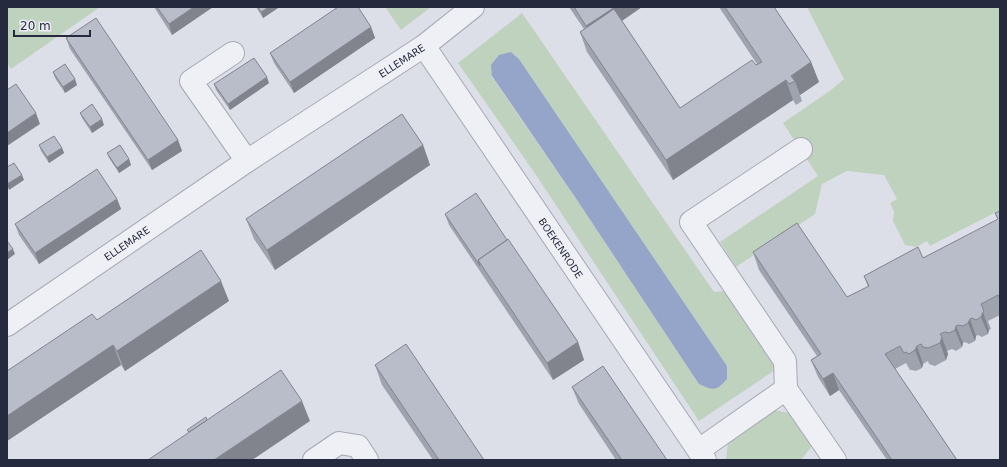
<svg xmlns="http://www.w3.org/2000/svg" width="1007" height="467" viewBox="0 0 1007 467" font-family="'DejaVu Sans',sans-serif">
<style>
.green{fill:#bfd2bd;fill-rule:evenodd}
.water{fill:#95a5ca}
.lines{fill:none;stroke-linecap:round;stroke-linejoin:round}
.minor-casing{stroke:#a5a9b5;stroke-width:24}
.minor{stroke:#eff0f6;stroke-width:22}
.wall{fill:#9fa3ae}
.shaded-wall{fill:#82848d}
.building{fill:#b9bdca;stroke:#82848d}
.labels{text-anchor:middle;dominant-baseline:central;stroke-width:3;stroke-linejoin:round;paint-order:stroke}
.street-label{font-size:10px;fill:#252a3f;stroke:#eceef5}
</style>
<rect width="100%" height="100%" fill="#dcdfe7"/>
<path class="green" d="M 7,7 L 100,7 L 11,69 L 7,63 Z
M 385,7 L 431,7 L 401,30 Z
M 807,7 L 1000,7 L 1000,210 L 930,246 L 927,241 L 916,247 L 905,245 L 893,221 L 894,212 L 890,203 L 897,199 L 884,175 L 847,171 L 822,184 L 815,214 L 736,267 L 720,242 L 818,176 L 783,123 L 831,90 L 844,79 Z
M 522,13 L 714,292 L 725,291 L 778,368 L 699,421 L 534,172 L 458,63 ZM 511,52 L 519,59 L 727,366 L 727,379 L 619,263 L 577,200 L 492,77 Z
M 773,410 L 790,413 L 812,446 L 801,460 L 726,460 L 728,442 Z"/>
<path class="water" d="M 511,52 L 519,59 L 727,366 L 727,379 C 716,391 714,391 699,384 L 577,200 L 492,76 L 491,65 L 499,55 Z"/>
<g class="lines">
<defs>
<g id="minor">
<path id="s1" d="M 424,46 L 705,460"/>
<path d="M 233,53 L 191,81 L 247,161"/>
<path id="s2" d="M 7,325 L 247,161 L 424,46 L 473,7"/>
<path d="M 786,389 L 785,361 L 691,222 L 801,149"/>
<path d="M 699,450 L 786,389 L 835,460"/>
<path d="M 314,460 L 339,443 L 358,446 L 367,460"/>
</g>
</defs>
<use href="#minor" class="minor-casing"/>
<use href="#minor" class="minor"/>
</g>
<path class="wall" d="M 154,7 L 213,7 L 172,35 Z
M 256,7 L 278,7 L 278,8 L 263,18 Z
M 569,7 L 642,7 L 622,21 L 680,108 L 757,64 L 719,7 L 774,7 L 811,62 L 819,82 L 800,95 L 802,101 L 796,105 L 793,100 L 673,180 L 587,52 L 580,32 L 584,29 Z
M 371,27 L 375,38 L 294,93 L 274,63 L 270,53 Z
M 66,38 L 178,140 L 182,151 L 152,170 L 70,49 Z
M 53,72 L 77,85 L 65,93 L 55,78 Z
M 269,83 L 230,110 L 216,90 L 214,84 Z
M 80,113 L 104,125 L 92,133 L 82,118 Z
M 39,145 L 62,148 L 64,153 L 49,163 L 41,151 Z
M 423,145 L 430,165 L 275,270 L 254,239 L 246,219 Z
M 107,153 L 129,159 L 131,165 L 119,173 L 109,158 Z
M 117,199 L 121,209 L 39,264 L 19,235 L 15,224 Z
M 1000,211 L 1000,315 L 988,321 L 991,329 L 989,330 L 988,334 L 982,337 L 978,335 L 976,336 L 975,341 L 969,344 L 965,342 L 963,343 L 962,347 L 956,351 L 952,349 L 947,351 L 948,354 L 946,360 L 935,366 L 929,364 L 928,361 L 923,364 L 922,368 L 916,371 L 912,370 L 910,370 L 906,363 L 895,369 L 957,460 L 887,460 L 839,390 L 830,396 L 818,377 L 811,360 L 817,356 L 759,270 L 753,252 L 847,297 L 868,287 L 864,276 L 923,258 L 998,220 L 995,213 Z
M 445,214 L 507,240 L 578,342 L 584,360 L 553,380 L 449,225 Z
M 229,301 L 125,371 L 121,365 L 7,441 L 7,371 Z
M 375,365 L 484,460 L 433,460 L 382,385 Z
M 572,387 L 667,460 L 616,460 L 579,404 Z"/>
<path class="shaded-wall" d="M 194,7 L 213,7 L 172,35 L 169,24 Z
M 269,7 L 278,7 L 278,8 L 263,18 L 261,12 Z
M 615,7 L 642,7 L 592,41 L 586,26 Z
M 371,27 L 375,38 L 294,93 L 290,82 Z
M 811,62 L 819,82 L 800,95 L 795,81 L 791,76 Z
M 267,77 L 269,83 L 230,110 L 228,104 Z
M 75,79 L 77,85 L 65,93 L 63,87 Z
M 786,80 L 793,100 L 673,180 L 666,160 Z
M 36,113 L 40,124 L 7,146 L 7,133 Z
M 102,119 L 104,125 L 92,133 L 90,127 Z
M 178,140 L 182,151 L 152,170 L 148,160 Z
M 423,145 L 430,165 L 275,270 L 267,250 Z
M 62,148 L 64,153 L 49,163 L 47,157 Z
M 129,159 L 131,165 L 119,173 L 117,168 Z
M 22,175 L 24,180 L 9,190 L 7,184 Z
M 117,199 L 121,209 L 39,264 L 35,253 Z
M 13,249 L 15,254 L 7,260 L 7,253 Z
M 221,281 L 229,301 L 125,371 L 117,351 Z
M 983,312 L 989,330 L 988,334 L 981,317 Z
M 970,319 L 976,336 L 975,341 L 968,323 Z
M 956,326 L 963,343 L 962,347 L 955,330 Z
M 942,337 L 948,354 L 946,360 L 940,343 Z
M 578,342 L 584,360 L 553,380 L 547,363 Z
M 113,345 L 121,365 L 7,441 L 7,416 Z
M 917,346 L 923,364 L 922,368 L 915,350 Z
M 833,373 L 839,390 L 830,396 L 823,379 Z
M 302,401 L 310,421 L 252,460 L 214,460 Z"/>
<path class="building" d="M 157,7 L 194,7 L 169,24 Z
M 258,7 L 269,7 L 261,12 Z
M 338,7 L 358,7 L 371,27 L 290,82 L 270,53 Z
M 574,7 L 615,7 L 586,26 Z
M 725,7 L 774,7 L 811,62 L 791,76 L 795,81 L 789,84 L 786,80 L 666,160 L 580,32 L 614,9 L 680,108 L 752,60 L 756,65 L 762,62 Z
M 96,18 L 178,140 L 148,160 L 66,38 Z
M 254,58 L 267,77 L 228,104 L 214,84 Z
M 65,64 L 75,79 L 63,87 L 53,72 Z
M 16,84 L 36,113 L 7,133 L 7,90 Z
M 92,104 L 102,119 L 90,127 L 80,113 Z
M 402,114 L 423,145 L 267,250 L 246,219 Z
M 54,136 L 62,148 L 47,157 L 39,145 Z
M 120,145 L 129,159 L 117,168 L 107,153 Z
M 14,163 L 22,175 L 7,184 L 7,167 Z
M 97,169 L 117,199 L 35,253 L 15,224 Z
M 476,193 L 507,240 L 478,260 L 480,266 L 445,214 Z
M 1000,211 L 1000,299 L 998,295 L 981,304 L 984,311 L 983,312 L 981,317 L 976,320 L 972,318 L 970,319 L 968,323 L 963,326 L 958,325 L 956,326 L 955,330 L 949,333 L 945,332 L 940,334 L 942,337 L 940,343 L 928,348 L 923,347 L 921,344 L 917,346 L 915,350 L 909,354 L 906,352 L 904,353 L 900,346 L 885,354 L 957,460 L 892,460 L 833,373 L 823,379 L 811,360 L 821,354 L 753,252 L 797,223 L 847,297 L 869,286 L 864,276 L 918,247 L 923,258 L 998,219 L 995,213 Z
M 508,239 L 578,342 L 547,363 L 478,260 Z
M 7,241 L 13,249 L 7,253 Z
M 201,250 L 221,281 L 117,351 L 113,345 L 7,416 L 7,371 L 92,314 L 97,320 Z
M 406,344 L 484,460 L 439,460 L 375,365 Z
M 603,366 L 667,460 L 622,460 L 572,387 Z
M 281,370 L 302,401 L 214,460 L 148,460 Z
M 206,417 L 207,420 L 189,432 L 187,430 Z"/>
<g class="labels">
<g class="street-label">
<text stroke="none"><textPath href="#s2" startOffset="475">ELLEMARE</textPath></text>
<text stroke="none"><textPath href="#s2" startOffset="145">ELLEMARE</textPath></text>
<text stroke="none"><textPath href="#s1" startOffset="244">BOEKENRODE</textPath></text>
</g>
</g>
<rect width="1007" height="467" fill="none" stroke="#252a3f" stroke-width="16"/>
<path d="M14 30v6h76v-6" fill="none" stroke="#252a3f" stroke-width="2"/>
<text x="20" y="30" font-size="12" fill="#252a3f" stroke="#eceef5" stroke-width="3" paint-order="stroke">20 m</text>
</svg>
